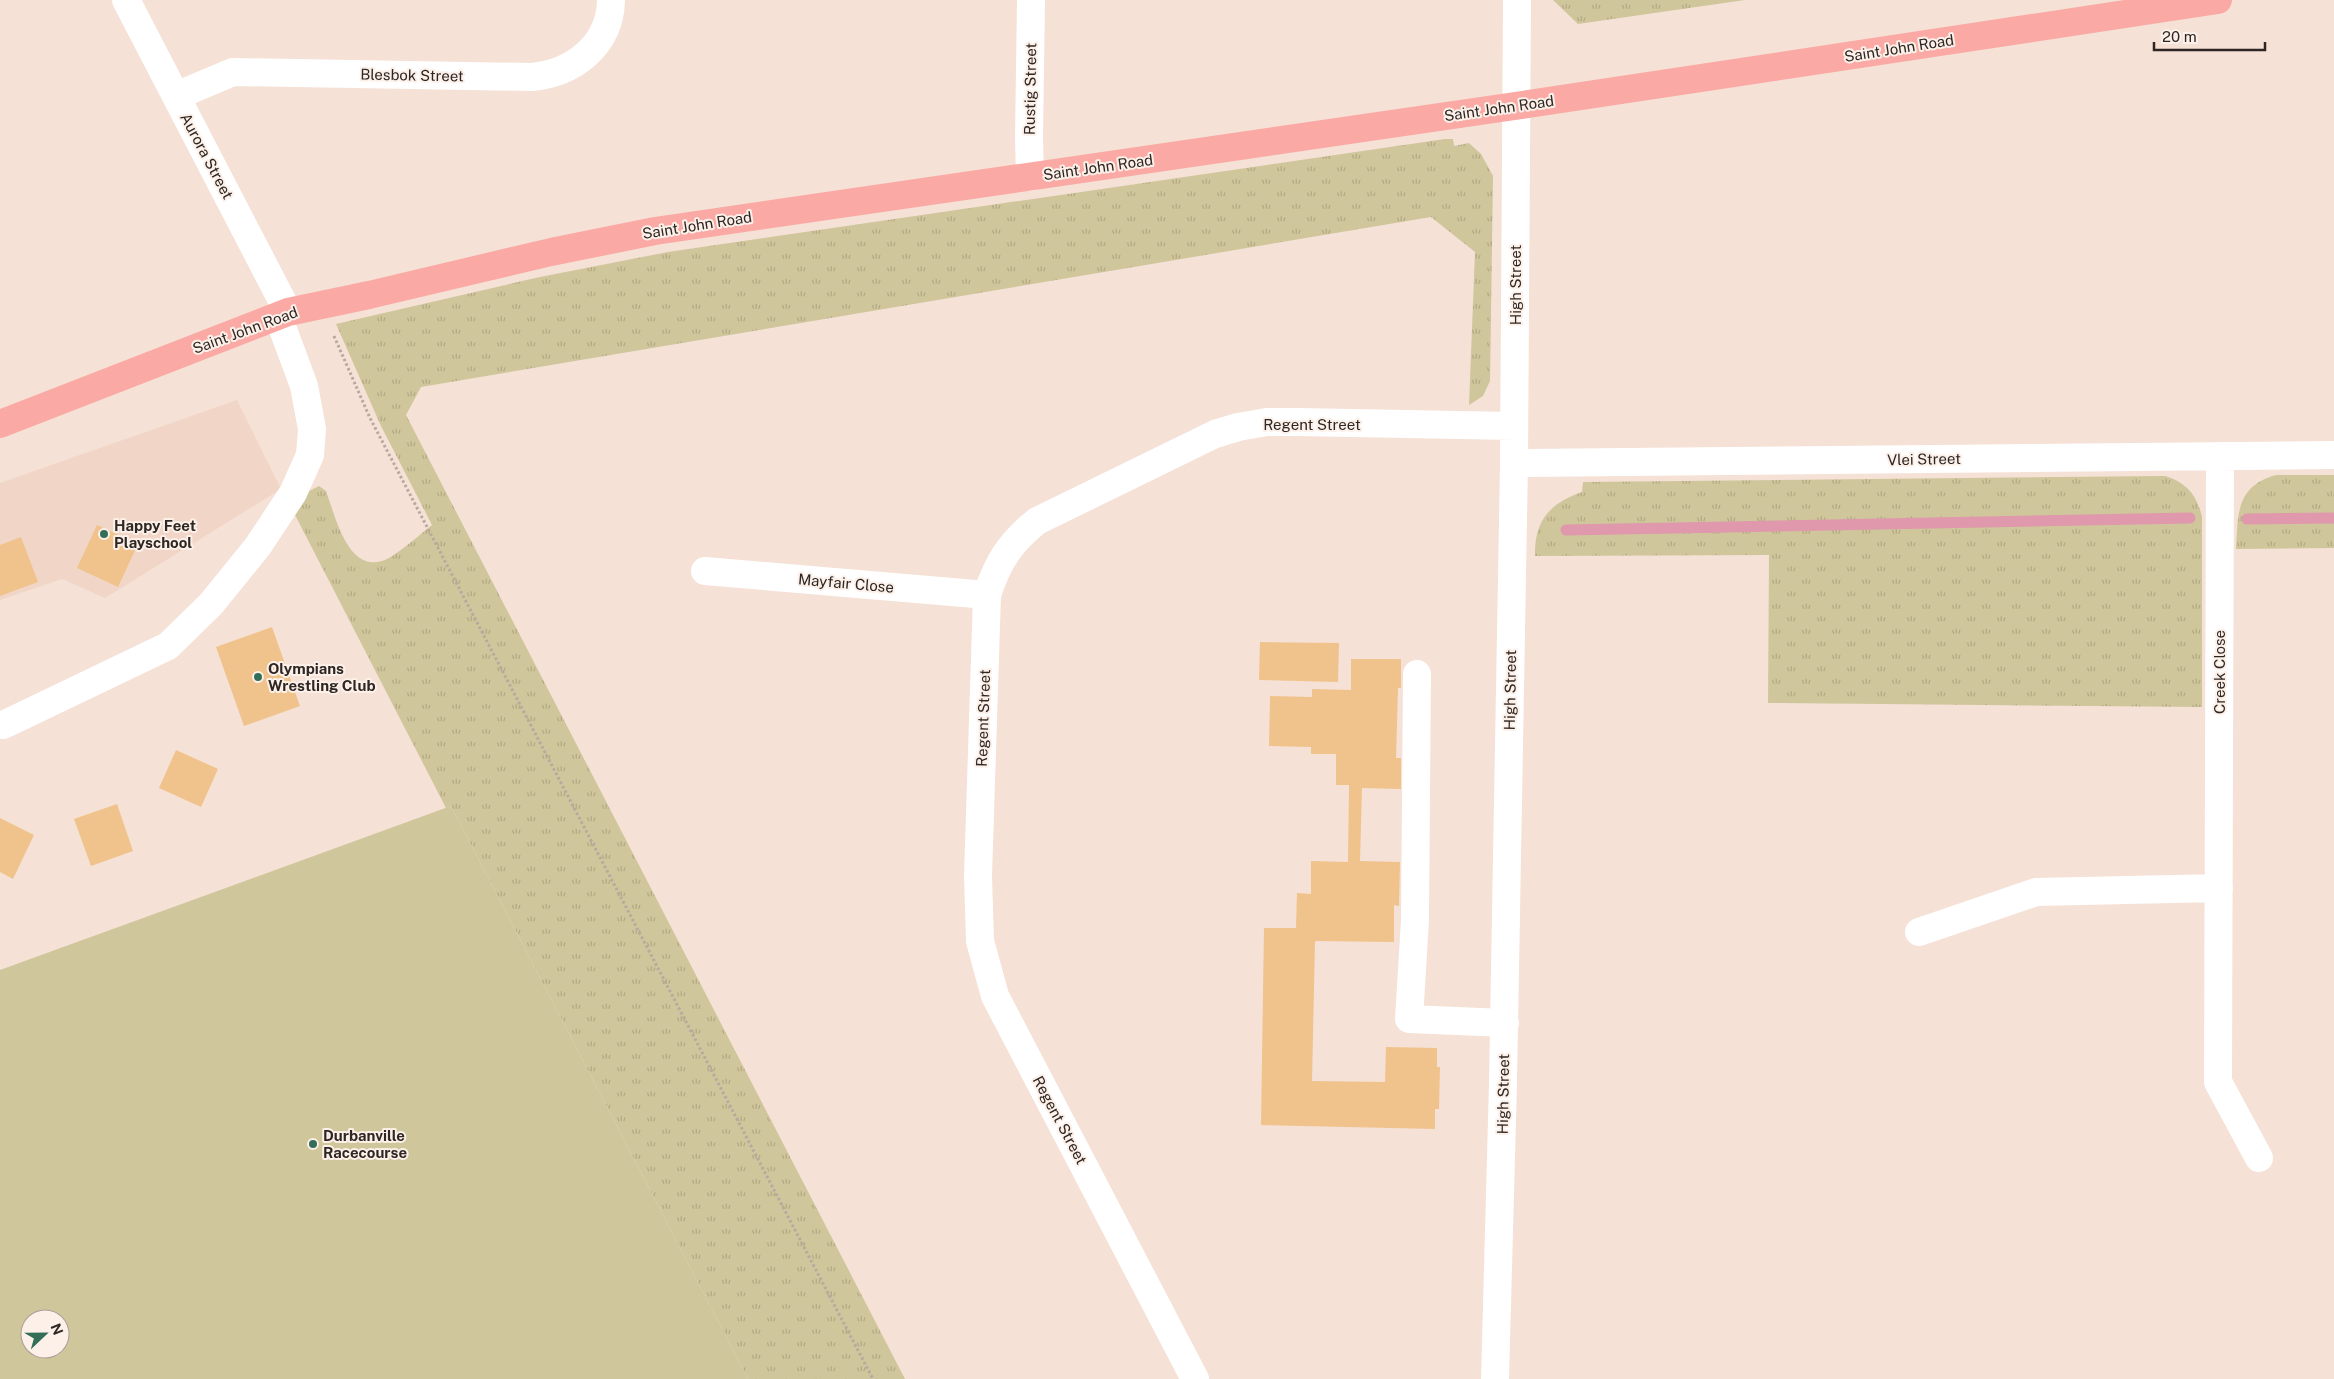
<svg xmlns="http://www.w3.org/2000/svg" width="2334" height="1379" viewBox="0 0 2334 1379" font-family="'Public Sans',sans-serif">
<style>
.built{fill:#f1d5c7}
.grass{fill:url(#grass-tufts)}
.pitch{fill:#d0c69b;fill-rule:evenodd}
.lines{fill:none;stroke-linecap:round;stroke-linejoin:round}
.stream{stroke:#df98ac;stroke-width:11}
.building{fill:#efc38b}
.path{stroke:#b8a89f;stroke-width:3;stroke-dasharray:2.5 2.5;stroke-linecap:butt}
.minor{stroke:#fff;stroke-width:28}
.major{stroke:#faa9a4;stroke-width:28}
.poi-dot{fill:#336e59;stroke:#fcf0e9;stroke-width:2}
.labels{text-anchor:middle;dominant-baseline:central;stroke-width:4;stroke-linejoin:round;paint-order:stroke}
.street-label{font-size:15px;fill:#2d2622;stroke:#fcf0e9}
.poi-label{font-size:15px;font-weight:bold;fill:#2d2622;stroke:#fcf0e9;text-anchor:start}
</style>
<defs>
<pattern id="grass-tufts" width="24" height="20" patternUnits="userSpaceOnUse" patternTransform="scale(1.25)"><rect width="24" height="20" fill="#d0c69b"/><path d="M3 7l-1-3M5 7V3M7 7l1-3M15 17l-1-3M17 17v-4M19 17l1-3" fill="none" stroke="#b3aa85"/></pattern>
</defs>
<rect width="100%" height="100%" fill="#f5e1d6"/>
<path class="built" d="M 237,400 L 281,489 L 105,598 L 62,579 L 0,600 L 0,483 Z"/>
<path class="grass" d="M 1553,0 L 1745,0 L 1578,24 Z
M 1445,139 L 1453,139 L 1454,146 L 1469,143 L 1481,154 L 1493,176 L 1490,381 L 1483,396 L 1469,405 L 1475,252 L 1431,217 L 421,387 L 406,415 L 905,1379 L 748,1379 L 451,806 L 446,808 L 293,511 L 303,494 L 319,486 L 326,491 C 336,518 349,579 389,558 C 404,549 418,536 432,525 L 381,426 L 336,324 L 540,277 L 668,252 Z
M 2276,475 L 2334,475 L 2334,548 L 2236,549 C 2238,514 2236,486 2276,475 Z
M 2165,476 C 2186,482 2197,495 2202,517 L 2202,707 L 1768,703 L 1769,555 L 1535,556 C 1534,521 1550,503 1582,492 L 1583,482 Z"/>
<path class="pitch" d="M 451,806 L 748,1379 L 0,1379 L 0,970 ZM 30,1319 L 60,1319 L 60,1349 L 30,1349 Z"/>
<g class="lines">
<path class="stream" d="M 2247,519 L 2334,518
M 1566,530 L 2190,518"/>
</g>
<path class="building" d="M 97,525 L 138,544 L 118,587 L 77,568 Z
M 21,537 L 38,582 L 0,596 L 0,545 Z
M 272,627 L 300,706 L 244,726 L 216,647 Z
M 1260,642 L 1339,643 L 1338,682 L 1259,680 Z
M 1351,659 L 1401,659 L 1401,688 L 1398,688 L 1396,758 L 1401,758 L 1401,789 L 1362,788 L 1360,861 L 1400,862 L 1399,906 L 1394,905 L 1394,942 L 1315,941 L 1312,1081 L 1385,1082 L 1386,1047 L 1437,1048 L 1437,1067 L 1440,1067 L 1439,1109 L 1435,1109 L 1435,1129 L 1261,1125 L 1264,928 L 1296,928 L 1297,893 L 1311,894 L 1311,861 L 1348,862 L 1349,785 L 1336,785 L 1336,754 L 1311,754 L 1311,747 L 1269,746 L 1270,696 L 1312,697 L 1312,689 L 1351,690 Z
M 176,750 L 218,769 L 201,807 L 159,788 Z
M 117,804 L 133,851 L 91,866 L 74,819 Z
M 0,818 L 34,835 L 13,879 L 0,872 Z"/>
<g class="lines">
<path class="path" d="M 334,336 L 370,418 L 873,1379"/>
<path class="minor" d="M 126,0 L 288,312
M 176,96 L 233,72 L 532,77 C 573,73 610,46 611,0
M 1030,177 L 1029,138 L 1031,0
M 2220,456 L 2218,1082 L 2259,1158
M 1514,463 L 2334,455
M 705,571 L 987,595
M 1417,674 L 1415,920 L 1409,1019 L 1505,1023
M 3,725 L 168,646 L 211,604 L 258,546 L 293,493 L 310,455 L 312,429 L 304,386 L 278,316
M 1919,932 L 2036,892 L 2219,888
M 1195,1379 L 995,996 L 980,941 L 978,876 L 987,595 C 998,561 1010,543 1037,521 L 1215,434 L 1238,427 L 1267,422 L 1296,422 L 1514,426
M 1495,1379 L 1503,1083 L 1514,463 L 1517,0"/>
<path class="major" d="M 0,424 L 288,312 L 369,295 L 551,252 L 655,231 L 1515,106 L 2218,0"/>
</g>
<g class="poi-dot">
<circle cx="104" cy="534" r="5"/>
<circle cx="258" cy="677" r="5"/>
<circle cx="313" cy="1144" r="5"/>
</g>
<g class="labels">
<g class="street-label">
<text transform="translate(1899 48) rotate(-9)">Saint John Road</text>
<text transform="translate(412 75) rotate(1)">Blesbok Street</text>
<text transform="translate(1030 89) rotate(-89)">Rustig Street</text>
<text transform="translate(1499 108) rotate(-8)">Saint John Road</text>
<text transform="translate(207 156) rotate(62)">Aurora Street</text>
<text transform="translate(1098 167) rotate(-8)">Saint John Road</text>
<text transform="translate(697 225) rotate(-9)">Saint John Road</text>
<text transform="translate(1515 285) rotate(-90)">High Street</text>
<text transform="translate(245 330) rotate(-20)">Saint John Road</text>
<text x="1312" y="424">Regent Street</text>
<text transform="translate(1924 459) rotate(-1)">Vlei Street</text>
<text transform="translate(846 583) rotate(5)">Mayfair Close</text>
<text transform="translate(2219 672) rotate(-90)">Creek Close</text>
<text transform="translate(1510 690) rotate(-89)">High Street</text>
<text transform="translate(983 718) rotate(-88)">Regent Street</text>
<text transform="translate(1503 1094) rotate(-89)">High Street</text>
<text transform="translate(1060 1120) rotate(62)">Regent Street</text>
</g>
<g class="poi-label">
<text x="114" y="525">Happy Feet<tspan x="114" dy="17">Playschool</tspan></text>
<text x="268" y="668">Olympians<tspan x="268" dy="17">Wrestling Club</tspan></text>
<text x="323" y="1135">Durbanville<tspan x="323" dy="17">Racecourse</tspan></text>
</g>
</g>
<g transform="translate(45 1334) rotate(68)"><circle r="24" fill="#fcf0e9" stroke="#a99f99"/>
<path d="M0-4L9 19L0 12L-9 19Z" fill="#336e59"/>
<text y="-8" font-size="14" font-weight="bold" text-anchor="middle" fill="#2d2622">N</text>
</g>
<path d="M2154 42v8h111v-8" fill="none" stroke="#2d2622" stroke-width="2.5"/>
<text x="2162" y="42" font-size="15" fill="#2d2622" stroke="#fcf0e9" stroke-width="4" paint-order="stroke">20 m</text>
</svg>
